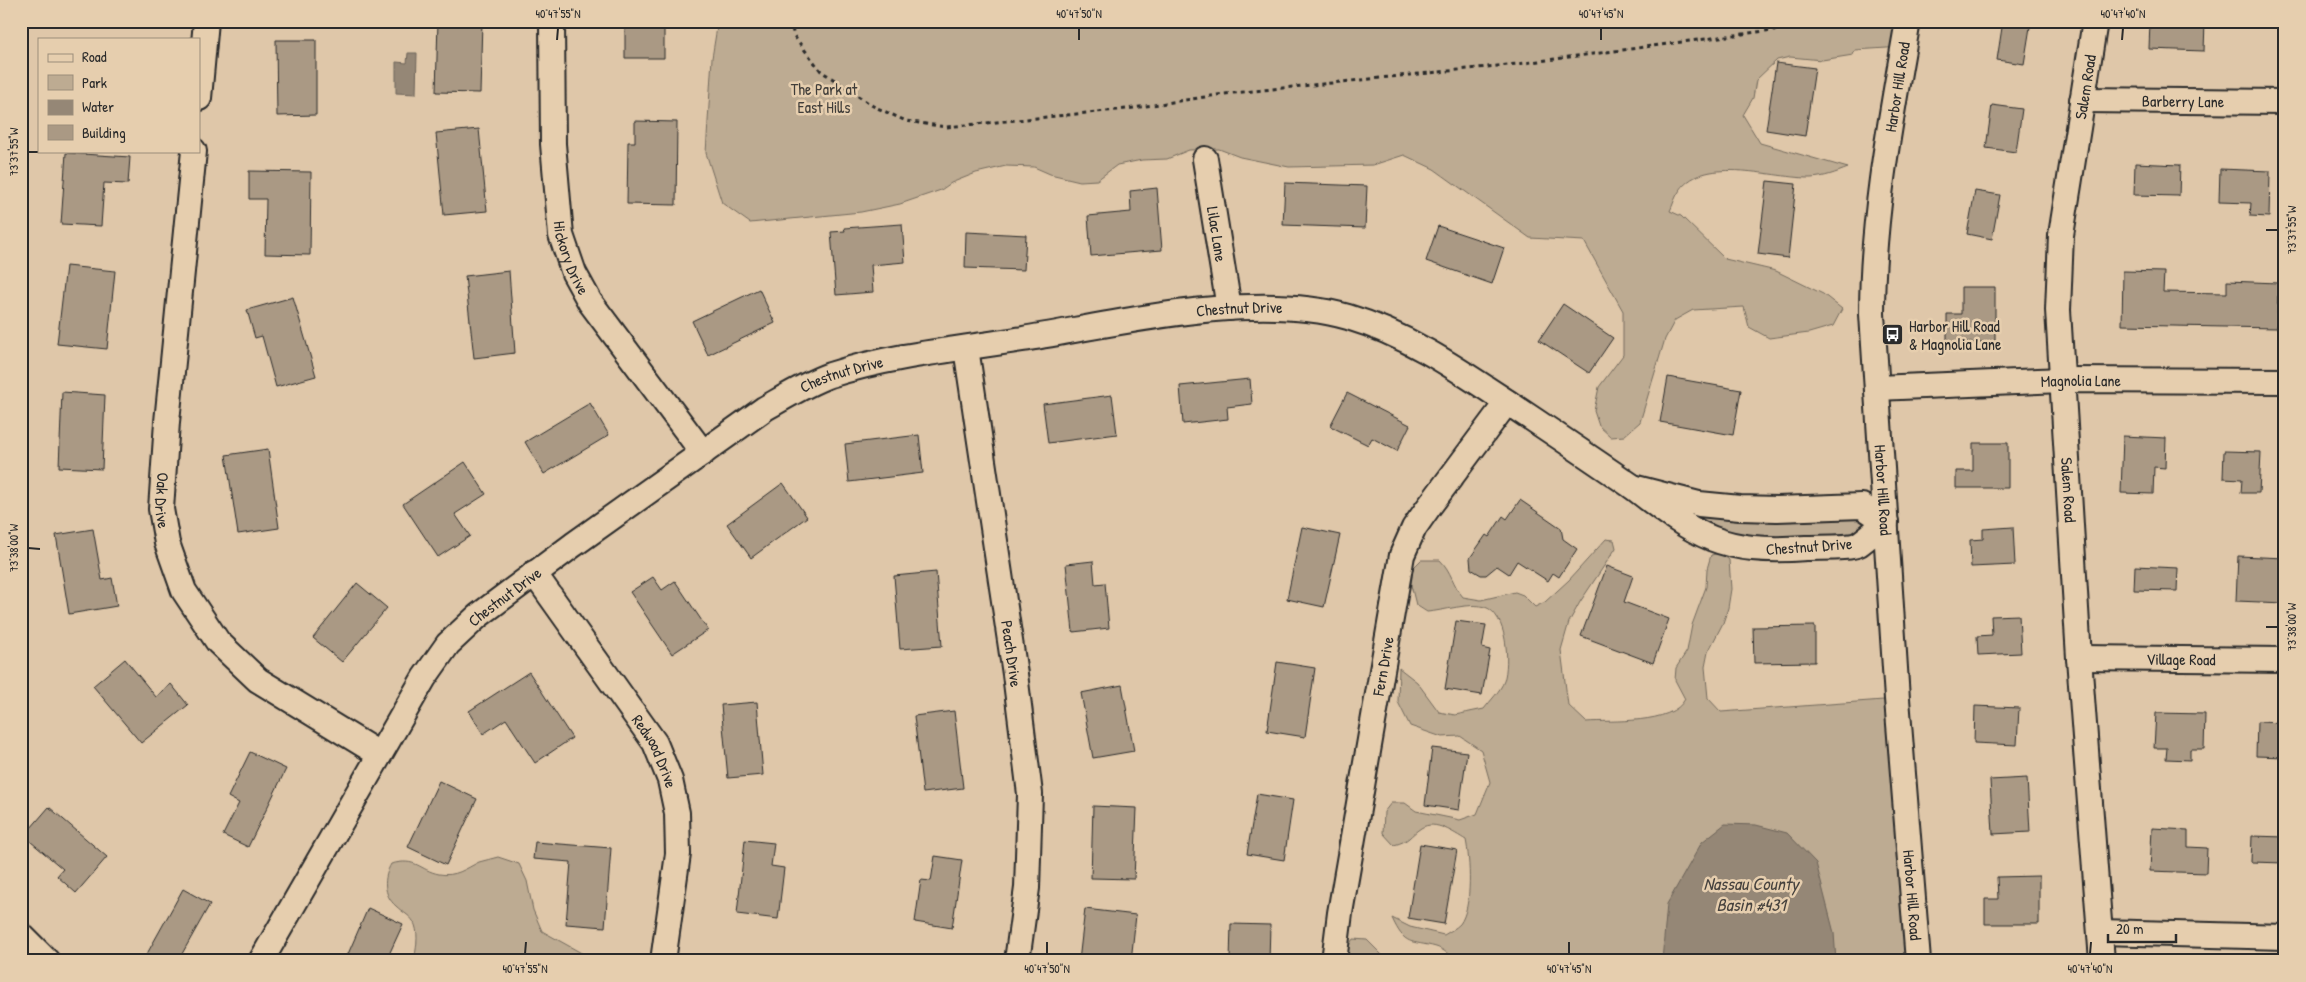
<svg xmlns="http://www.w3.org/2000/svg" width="2306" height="982" viewBox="0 0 2306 982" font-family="'Patrick Hand',sans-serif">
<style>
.green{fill:#bdab92;stroke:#746b5e}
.water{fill:#958776;stroke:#6b6258}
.building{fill:#aa9984;stroke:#2b2b2b}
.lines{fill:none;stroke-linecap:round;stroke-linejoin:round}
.minor-casing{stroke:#2b2b2b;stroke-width:28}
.path{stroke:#2b2b2b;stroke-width:3;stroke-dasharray:4 4;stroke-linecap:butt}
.minor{stroke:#e6ceae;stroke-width:24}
.ticks{fill:none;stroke:#2b2b2b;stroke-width:2}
.labels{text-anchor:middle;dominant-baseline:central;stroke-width:5;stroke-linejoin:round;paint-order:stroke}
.street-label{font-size:16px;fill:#2b2b2b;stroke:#e6ceae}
.park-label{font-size:16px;fill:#413e3a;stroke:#e6ceae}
.poi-label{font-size:16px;fill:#2b2b2b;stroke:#e6ceae;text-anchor:start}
.water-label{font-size:18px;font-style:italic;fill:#46423e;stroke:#e6ceae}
.neatline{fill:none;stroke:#2b2b2b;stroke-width:2}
.ticks-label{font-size:12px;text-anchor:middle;fill:#2b2b2b}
</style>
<rect width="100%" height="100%" fill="#dfc7a9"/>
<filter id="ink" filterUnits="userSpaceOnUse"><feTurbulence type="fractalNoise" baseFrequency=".02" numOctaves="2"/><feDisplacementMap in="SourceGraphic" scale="10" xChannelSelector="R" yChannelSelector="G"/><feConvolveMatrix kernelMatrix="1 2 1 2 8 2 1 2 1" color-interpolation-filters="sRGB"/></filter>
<g filter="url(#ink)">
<path class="green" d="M 718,21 L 1907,21 L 1903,47 L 1855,50 L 1853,55 L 1822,60 L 1790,57 L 1777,60 L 1756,80 L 1753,98 L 1743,115 L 1760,143 L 1848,168 C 1835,173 1825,177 1811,178 C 1775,179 1705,154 1680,190 C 1675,196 1673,205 1670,211 L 1681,216 L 1725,259 L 1776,271 L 1823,294 L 1842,309 L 1833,326 L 1809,333 L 1769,338 L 1749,327 L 1744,307 L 1693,310 L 1675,320 L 1665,339 L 1640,422 L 1624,436 L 1611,437 L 1599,426 L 1594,411 L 1599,387 L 1623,355 L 1623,311 L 1584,241 L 1530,238 L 1434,169 L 1404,155 L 1373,165 L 1289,167 L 1240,157 L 1219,149 L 1189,150 L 1167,159 L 1142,160 L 1117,165 L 1097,180 L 1080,181 L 1050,174 L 1034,167 L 1006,166 L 976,173 L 951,183 L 941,190 L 900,204 L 861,212 L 750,223 L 722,203 L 706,153 L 712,58 Z
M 1666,497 L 1862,506 L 1886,522 L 1857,545 L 1724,544 Z
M 1606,539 L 1614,540 L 1616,548 L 1580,602 L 1569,622 L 1561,650 L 1568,705 L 1586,722 C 1612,720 1672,725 1685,699 L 1675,680 L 1676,668 L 1687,651 L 1692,625 L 1706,587 L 1707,569 L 1711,555 L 1721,553 L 1729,560 L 1731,589 L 1728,608 L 1723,623 L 1708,652 L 1705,667 L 1708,698 L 1721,712 L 1897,699 L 1918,961 L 1457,961 C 1451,956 1443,949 1436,947 C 1411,940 1405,947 1392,918 L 1410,927 L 1444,935 C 1449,932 1456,928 1460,924 C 1473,906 1470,860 1466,840 C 1454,833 1435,819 1421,828 C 1409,836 1410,841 1394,845 L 1383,833 L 1384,812 L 1391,803 L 1405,803 L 1416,811 L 1460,820 L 1477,814 L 1490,782 L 1481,750 L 1460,736 L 1442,737 L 1410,726 L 1398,702 L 1399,668 L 1417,682 L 1439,712 L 1455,715 L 1484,709 C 1490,701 1501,690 1504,681 C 1510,662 1507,614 1485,607 C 1470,602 1443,611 1427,612 L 1416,605 L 1411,585 L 1413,568 L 1421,560 L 1440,560 C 1452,572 1452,584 1463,597 L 1481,600 L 1515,592 L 1523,595 L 1535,607 L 1545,602 L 1569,580 Z
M 498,857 L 519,864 L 527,881 L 533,910 L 542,931 L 585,955 L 611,961 L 414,961 C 416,950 419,936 415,925 C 412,916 403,913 396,906 C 383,895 383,878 391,864 C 417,857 419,870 439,874 C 456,877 465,869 479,862 C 485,860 492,859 498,857 Z
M 1353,939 L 1367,940 L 1388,961 L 1345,961 L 1345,951 Z"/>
<path class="water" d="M 408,53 L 417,53 L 416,94 L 396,93 L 396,62 L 407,63 Z
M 1725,824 L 1756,825 L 1787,833 L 1816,863 L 1834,933 L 1836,961 L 1662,961 L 1667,904 L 1702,842 Z"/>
<path class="building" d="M 438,21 L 482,21 L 480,93 L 436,92 Z
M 625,21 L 664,21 L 664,58 L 625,58 Z
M 2003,21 L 2031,21 L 2024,64 L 1997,60 Z
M 2150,21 L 2205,21 L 2204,51 L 2149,49 Z
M 276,40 L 316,40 L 316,115 L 277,116 Z
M 1776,63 L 1815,68 L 1805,136 L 1766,130 Z
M 1992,105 L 2022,109 L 2016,152 L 1986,148 Z
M 635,121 L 677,122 L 676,205 L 627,204 L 628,142 L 635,142 Z
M 479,129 L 487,211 L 444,215 L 436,133 Z
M 66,153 L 130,157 L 128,184 L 104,183 L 101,226 L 61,224 Z
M 2135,163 L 2180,165 L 2179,196 L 2134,195 Z
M 2220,169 L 2270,171 L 2269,217 L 2250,216 L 2251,203 L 2219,202 Z
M 249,171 L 311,172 L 310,255 L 265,254 L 266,199 L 249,199 Z
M 1767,181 L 1796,184 L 1788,258 L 1758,254 Z
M 1285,183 L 1367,186 L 1365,228 L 1283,225 Z
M 1157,188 L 1162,250 L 1091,256 L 1088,216 L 1131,212 L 1130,191 Z
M 1975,191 L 2000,195 L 1992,239 L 1967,234 Z
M 902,224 L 905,262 L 871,265 L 873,292 L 836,295 L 831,232 L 845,231 L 844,228 Z
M 1438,226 L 1504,248 L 1492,284 L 1426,261 Z
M 966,232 L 1026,235 L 1024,270 L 965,268 Z
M 66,266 L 115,271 L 107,349 L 57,344 Z
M 509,271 L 515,353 L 474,358 L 465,276 Z
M 2123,271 L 2164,272 L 2163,292 L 2227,293 L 2227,281 L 2278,283 L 2277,328 L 2122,325 Z
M 1961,287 L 1995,287 L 1995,343 L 1947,343 L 1947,314 L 1961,314 Z
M 759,289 L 775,323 L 708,355 L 692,321 Z
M 293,297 L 316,376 L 276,387 L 262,336 L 255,338 L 247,310 Z
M 1563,304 L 1613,338 L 1589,373 L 1539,340 Z
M 1668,377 L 1741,390 L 1733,435 L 1660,422 Z
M 1250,379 L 1252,404 L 1227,407 L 1228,419 L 1183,424 L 1180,386 Z
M 62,392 L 105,395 L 102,469 L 59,467 Z
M 1347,393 L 1410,425 L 1397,451 L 1372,438 L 1368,445 L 1330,426 Z
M 1112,395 L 1117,434 L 1048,443 L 1043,404 Z
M 590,403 L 609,435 L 544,474 L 525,442 Z
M 919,435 L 923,473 L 849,482 L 845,444 Z
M 2123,436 L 2166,438 L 2165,468 L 2154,467 L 2153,494 L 2121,493 Z
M 1973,443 L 2008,443 L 2008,488 L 1956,488 L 1956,471 L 1973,471 Z
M 268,449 L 279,528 L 238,534 L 226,455 Z
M 2224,451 L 2261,452 L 2259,493 L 2241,493 L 2242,479 L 2223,478 Z
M 465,462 L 486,494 L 455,514 L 470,536 L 438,557 L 403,504 Z
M 783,483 L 807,517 L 751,558 L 727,524 Z
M 1520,500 L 1561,528 L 1563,539 L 1577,549 L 1559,577 L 1553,573 L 1548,581 L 1517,561 L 1509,574 L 1497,566 L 1486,575 L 1481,575 L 1471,569 L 1470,558 L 1486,535 L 1489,537 L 1503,516 L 1507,519 Z
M 1302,527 L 1340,535 L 1324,607 L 1287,599 Z
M 2013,527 L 2015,565 L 1971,567 L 1970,540 L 1983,539 L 1983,529 Z
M 93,529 L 102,580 L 112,578 L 117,606 L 69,614 L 56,535 Z
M 2238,556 L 2285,558 L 2285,603 L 2236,601 Z
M 1093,561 L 1095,584 L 1105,583 L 1109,628 L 1073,632 L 1066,564 Z
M 1607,566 L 1633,576 L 1624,602 L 1669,619 L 1653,663 L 1581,636 Z
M 2135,566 L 2178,568 L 2177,591 L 2134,590 Z
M 936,572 L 942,646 L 900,649 L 894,576 Z
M 653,577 L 662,590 L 675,581 L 708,630 L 672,654 L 630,592 Z
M 357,583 L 387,608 L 342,662 L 313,638 Z
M 2019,615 L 2021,653 L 1978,655 L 1977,636 L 1992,635 L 1991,616 Z
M 1456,621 L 1486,625 L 1482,648 L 1490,650 L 1482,695 L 1445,689 Z
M 1815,626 L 1815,662 L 1754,663 L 1753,627 Z
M 125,659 L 156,697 L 171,684 L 188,705 L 141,743 L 93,686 Z
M 1277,662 L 1315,668 L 1305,737 L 1267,731 Z
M 529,672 L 572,738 L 535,763 L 506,719 L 483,734 L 469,711 Z
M 1122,685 L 1134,751 L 1093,758 L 1081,693 Z
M 757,702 L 763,775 L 728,778 L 721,705 Z
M 1975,706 L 2019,708 L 2017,745 L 1974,743 Z
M 954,711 L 963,788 L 923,793 L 914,716 Z
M 2156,713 L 2205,714 L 2204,749 L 2190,749 L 2190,760 L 2166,759 L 2167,748 L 2154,748 Z
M 2257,722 L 2285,723 L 2285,757 L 2256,756 Z
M 1432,748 L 1467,752 L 1459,810 L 1425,805 Z
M 250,752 L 286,769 L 248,847 L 223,835 L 239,803 L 228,797 Z
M 2027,778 L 2030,832 L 1993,834 L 1990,780 Z
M 439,781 L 477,799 L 446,865 L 408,847 Z
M 1257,794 L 1293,800 L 1284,860 L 1247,854 Z
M 1093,806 L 1137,808 L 1134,879 L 1091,878 Z
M 49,807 L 107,857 L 76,893 L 57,876 L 63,869 L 24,836 Z
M 2152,828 L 2188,830 L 2188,847 L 2207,848 L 2206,873 L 2150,871 Z
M 2252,836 L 2285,837 L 2285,863 L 2251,862 Z
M 745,840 L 774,843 L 771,866 L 784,868 L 778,919 L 737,914 Z
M 535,842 L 611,848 L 605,927 L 566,924 L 571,862 L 533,859 Z
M 1420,844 L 1457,850 L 1444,924 L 1408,918 Z
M 935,856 L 962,860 L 952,928 L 915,922 L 921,880 L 931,881 Z
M 2039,876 L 2039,924 L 1985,924 L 1985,899 L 1998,899 L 1997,877 Z
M 183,889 L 210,904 L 178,961 L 143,961 Z
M 368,908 L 403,924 L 386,961 L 345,961 Z
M 1085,909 L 1136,915 L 1131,961 L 1079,961 Z
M 1231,924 L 1270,925 L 1269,961 L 1230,961 Z"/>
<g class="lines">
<defs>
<g id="minor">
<path id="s1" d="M 552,21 L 553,144 L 561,235 L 574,273 L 590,302 L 703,453"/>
<path id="s2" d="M 1908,21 C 1891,118 1872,216 1872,314 L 1897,699 L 1918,961"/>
<path id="s3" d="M 2095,21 L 2061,235 L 2058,310 L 2079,658 L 2102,961"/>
<path d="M 199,98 L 206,21"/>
<path id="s4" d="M 2082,100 L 2285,102"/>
<path id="s5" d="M 194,151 L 167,422 L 161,509 L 167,543 L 184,591 L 218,642 L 258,680 L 379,754"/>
<path id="s6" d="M 1205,159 L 1229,308"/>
<path id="s7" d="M 966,348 L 1015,674 L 1030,794 L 1027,888 L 1017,961"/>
<path id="s8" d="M 1877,388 L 2062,380 L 2285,381"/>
<path d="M 1633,487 L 1699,504 L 1740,508 L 1777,509 L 1862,506 L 1886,522 C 1877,529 1868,538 1859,544 C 1850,549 1818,547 1806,548 C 1722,554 1697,537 1633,487 Z"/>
<path id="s9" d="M 534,573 L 655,743 L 670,780 L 677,813 L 678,854 L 663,961"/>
<path id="s10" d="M 2079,658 L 2285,660"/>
<path d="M 2100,932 L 2285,937"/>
<path d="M 21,935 L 47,961"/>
<path id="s11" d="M 261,961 L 424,678 L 448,644 L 478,616 L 573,545 L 764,409 C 785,397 807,383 830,375 C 892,355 959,349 1023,339 C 1120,323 1254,290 1348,317 C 1405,334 1453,366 1501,398 C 1545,427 1589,457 1633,487"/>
<path id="s12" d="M 1334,961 L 1340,913 L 1402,555 L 1414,528 L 1428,508 L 1507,402"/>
</g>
</defs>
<use href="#minor" class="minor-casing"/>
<path class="path" d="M 790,21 L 794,36 L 821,71 L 873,106 L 906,121 L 946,127 L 1127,109 L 1224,94 L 1517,64 L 1795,27 L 1807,21"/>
<use href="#minor" class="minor"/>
</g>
</g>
<path class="ticks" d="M 557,40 L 558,28M 1079,40 L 1079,28M 1601,40 L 1601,28M 2122,40 L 2123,28M 28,152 L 40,152M 2266,230 L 2278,230M 28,548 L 40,549M 2266,627 L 2278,627M 525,954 L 526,942M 1047,954 L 1047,942M 1569,954 L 1569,942M 2090,954 L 2091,942"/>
<defs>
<symbol id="bus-square" viewBox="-11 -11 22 22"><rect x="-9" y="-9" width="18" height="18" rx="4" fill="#2b2b2b" stroke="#e6ceae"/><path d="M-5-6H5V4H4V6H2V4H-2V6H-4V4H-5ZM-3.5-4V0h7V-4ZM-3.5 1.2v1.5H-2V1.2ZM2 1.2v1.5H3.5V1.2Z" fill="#fff"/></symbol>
</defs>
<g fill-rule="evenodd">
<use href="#bus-square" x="1880" y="322" width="25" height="25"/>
</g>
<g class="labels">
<g class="street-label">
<text transform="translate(1897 87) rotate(-81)">Harbor Hill Road</text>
<text transform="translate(2085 87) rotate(-81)">Salem Road</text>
<text stroke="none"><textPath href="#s4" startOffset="101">Barberry Lane</textPath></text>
<text stroke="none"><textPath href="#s6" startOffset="76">Lilac Lane</textPath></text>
<text stroke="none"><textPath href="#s1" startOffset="239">Hickory Drive</textPath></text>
<text stroke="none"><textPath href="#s11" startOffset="1252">Chestnut Drive</textPath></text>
<text stroke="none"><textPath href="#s11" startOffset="848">Chestnut Drive</textPath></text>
<text stroke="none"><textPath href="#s8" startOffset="204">Magnolia Lane</textPath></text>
<text stroke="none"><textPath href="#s2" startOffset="472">Harbor Hill Road</textPath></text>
<text stroke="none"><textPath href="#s3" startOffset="472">Salem Road</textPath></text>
<text stroke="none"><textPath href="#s5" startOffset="351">Oak Drive</textPath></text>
<text transform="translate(1809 546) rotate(-4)">Chestnut Drive</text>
<text stroke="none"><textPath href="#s11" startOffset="442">Chestnut Drive</textPath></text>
<text stroke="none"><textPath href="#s7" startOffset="309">Peach Drive</textPath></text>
<text stroke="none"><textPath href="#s10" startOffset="102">Village Road</textPath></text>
<text stroke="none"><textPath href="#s12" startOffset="299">Fern Drive</textPath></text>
<text stroke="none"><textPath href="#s9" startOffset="216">Redwood Drive</textPath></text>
<text stroke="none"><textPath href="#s2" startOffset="878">Harbor Hill Road</textPath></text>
</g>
<g class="park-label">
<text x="824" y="89">The Park at<tspan x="824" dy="18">East Hills</tspan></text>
</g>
<g class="poi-label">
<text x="1909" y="326">Harbor Hill Road<tspan x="1909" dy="18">&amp; Magnolia Lane</tspan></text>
</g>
<g class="water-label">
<text x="1751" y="883">Nassau County<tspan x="1751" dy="21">Basin #431</tspan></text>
</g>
</g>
<rect width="2306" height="982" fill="none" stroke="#e6ceae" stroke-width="55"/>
<rect x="38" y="38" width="162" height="115" fill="#e6ceae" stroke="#9b8d7a"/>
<rect x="48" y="54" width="25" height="8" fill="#e6ceae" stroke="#9b8d7a"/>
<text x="82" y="62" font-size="15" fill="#2b2b2b">Road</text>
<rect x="48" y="75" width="25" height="15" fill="#bdab92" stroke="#9b8d7a"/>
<text x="82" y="88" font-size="15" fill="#2b2b2b">Park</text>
<rect x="48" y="100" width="25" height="15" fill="#958776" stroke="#9b8d7a"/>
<text x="82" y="112" font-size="15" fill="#2b2b2b">Water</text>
<rect x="48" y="125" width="25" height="15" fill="#aa9984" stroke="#9b8d7a"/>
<text x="82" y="138" font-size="15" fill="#2b2b2b">Building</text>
<path d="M2108 934v8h68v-8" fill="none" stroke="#2b2b2b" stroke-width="2.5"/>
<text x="2116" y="934" font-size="15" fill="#2b2b2b" stroke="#e6ceae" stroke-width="4" paint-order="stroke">20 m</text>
<rect x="28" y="28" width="2250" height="926" class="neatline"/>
<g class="ticks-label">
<text x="558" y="18">40°47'55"N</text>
<text x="1079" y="18">40°47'50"N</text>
<text x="1601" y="18">40°47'45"N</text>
<text x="2123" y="18">40°47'40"N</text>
<text transform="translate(14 152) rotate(-90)" y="4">73°37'55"W</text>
<text transform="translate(2292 230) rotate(-90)" y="4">73°37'55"W</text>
<text transform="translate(14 548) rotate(-90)" y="4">73°38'00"W</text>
<text transform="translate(2292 627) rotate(-90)" y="4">73°38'00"W</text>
<text x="525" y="973">40°47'55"N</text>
<text x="1047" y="973">40°47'50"N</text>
<text x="1569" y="973">40°47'45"N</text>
<text x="2090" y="973">40°47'40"N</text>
</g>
</svg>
